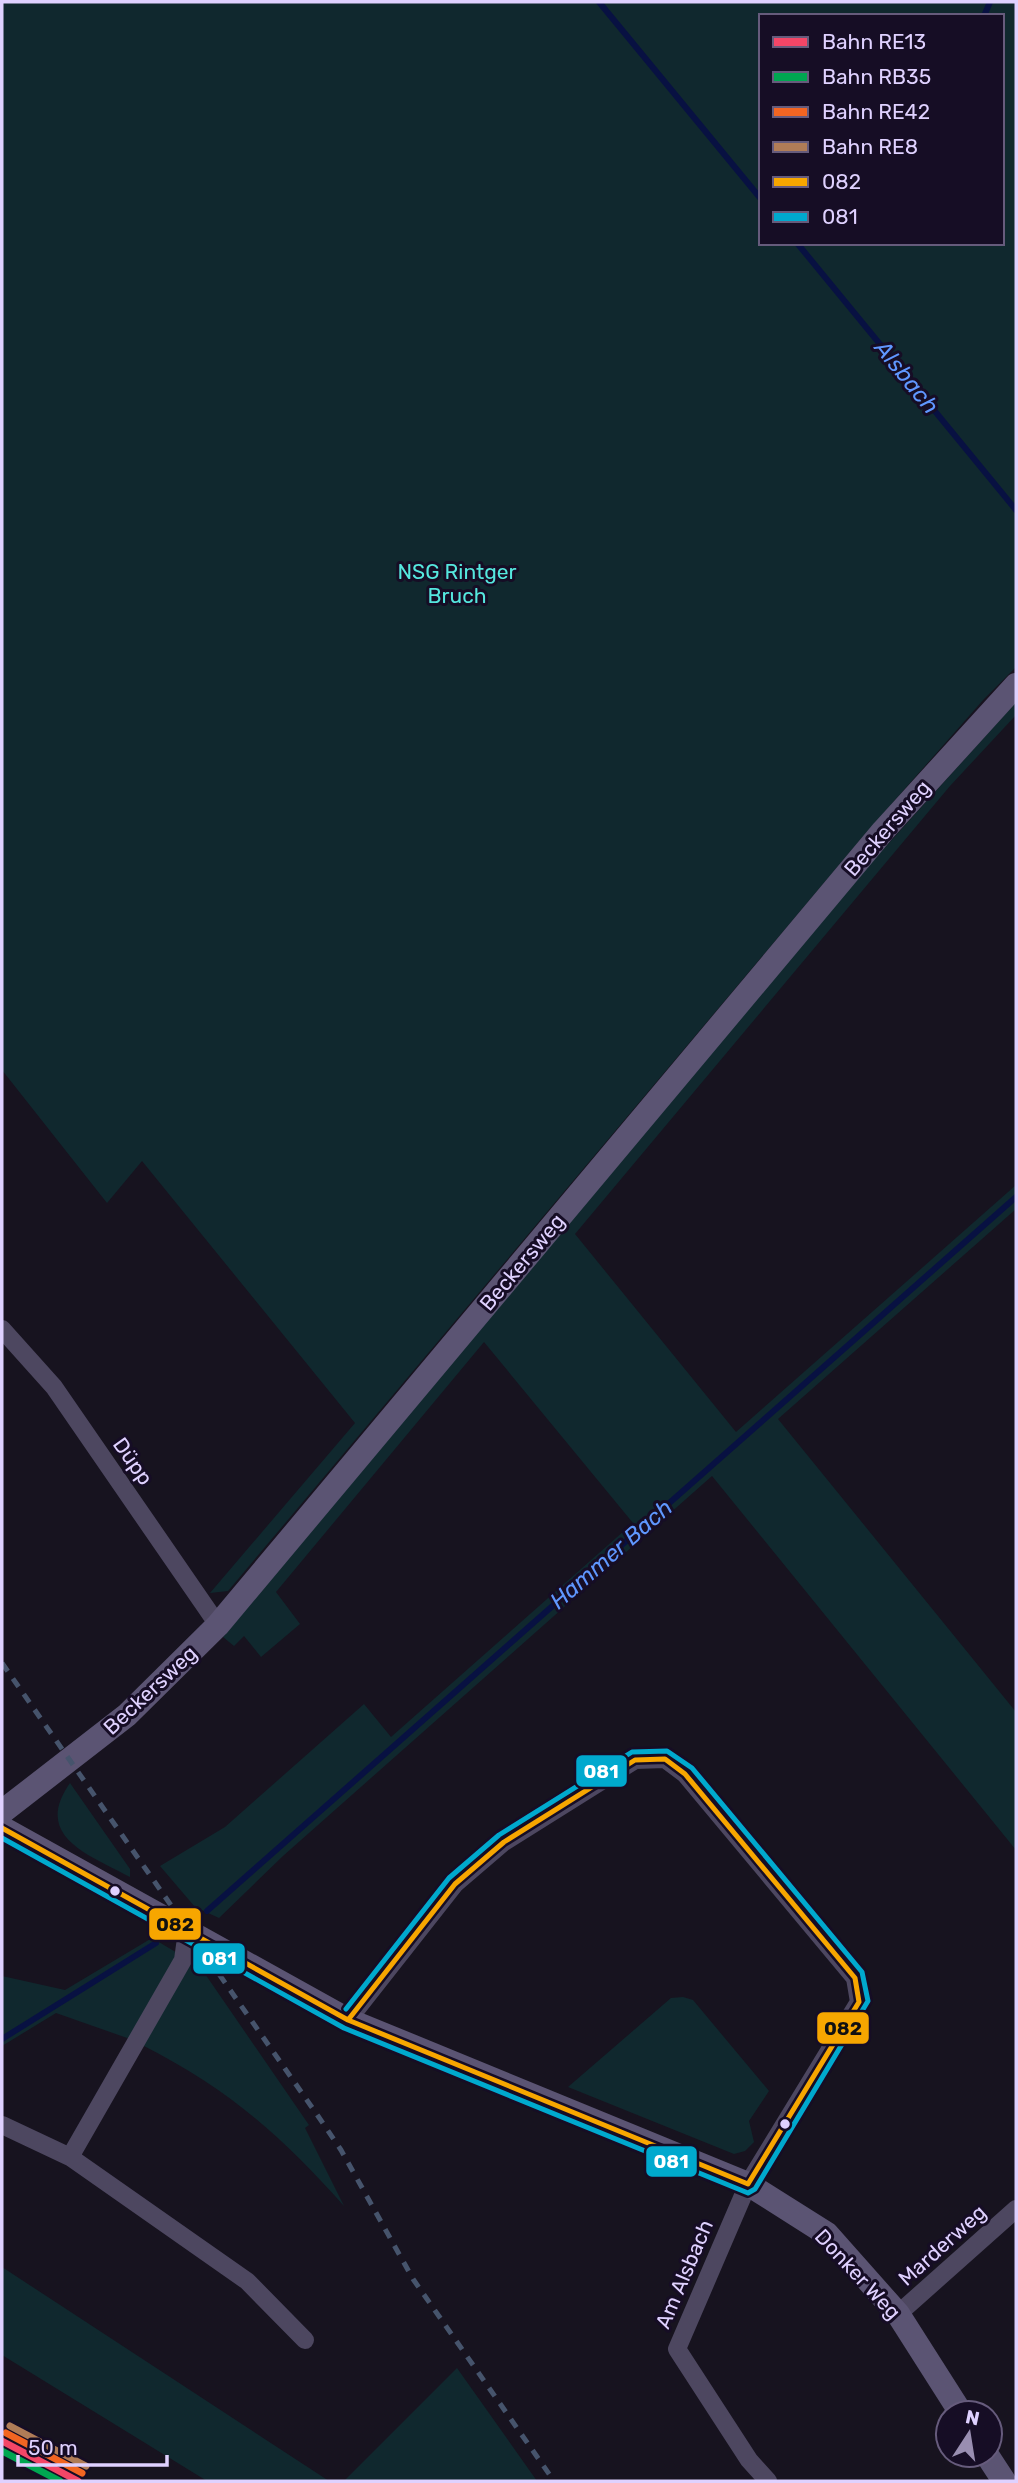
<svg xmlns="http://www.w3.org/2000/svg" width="1018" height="2483" viewBox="0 0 1018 2483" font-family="Rubik,sans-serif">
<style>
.green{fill:#10282e;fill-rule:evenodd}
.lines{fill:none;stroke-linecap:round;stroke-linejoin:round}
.stream{stroke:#081142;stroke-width:6}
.street{stroke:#4d4760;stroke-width:18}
.secondary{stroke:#5b5473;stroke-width:24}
.rail{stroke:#46546c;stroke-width:5;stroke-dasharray:10 9;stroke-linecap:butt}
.bus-1-casing{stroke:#160d25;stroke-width:10}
.bus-2-casing{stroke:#160d25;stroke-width:10}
.bus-1{stroke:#f7a600;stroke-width:5}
.bus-2{stroke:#00a9ce;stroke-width:5}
.rail-1-casing{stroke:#160d25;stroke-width:12}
.rail-2-casing{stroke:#160d25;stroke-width:12}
.rail-3-casing{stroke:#160d25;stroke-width:12}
.rail-4-casing{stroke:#160d25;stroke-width:12}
.rail-1{stroke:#f34667;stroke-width:7}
.rail-2{stroke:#00a651;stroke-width:7}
.rail-3{stroke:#f26522;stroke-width:7}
.rail-4{stroke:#b07c57;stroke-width:7}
.bus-dot{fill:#dfd1ff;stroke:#160d25;stroke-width:2.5}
.labels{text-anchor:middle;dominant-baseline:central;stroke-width:6;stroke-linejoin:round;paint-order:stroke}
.park-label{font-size:21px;fill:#55e7de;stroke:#160d25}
.street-label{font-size:21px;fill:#dfd1ff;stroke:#160d25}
.water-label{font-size:23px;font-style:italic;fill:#5f97ff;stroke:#160d25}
.line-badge{stroke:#160d25;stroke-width:2.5}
.badge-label{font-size:19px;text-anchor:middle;font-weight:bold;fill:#fff}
.pale-badge-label{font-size:19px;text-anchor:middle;font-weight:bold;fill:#111}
</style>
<rect width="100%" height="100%" fill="#17131f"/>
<path class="green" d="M 2,2 L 1016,2 L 1016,667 L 984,699 L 865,834 L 228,1591 L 210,1593 L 355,1423 L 142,1161 L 107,1203 L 2,1070 ZM 761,16 L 1002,16 L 1002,243 L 761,243 Z
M 1016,702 L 1016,715 L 950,786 L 575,1234 L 736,1432 L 1016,1185 L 1016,1209 L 778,1419 L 1016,1712 L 1016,1850 L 712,1476 L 283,1856 L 219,1918 L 195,1907 L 160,1866 L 225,1827 L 364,1704 L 391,1737 L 633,1523 L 484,1342 L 276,1592 L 300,1624 L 261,1657 L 244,1636 L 234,1646 L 223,1637 L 862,873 Z
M 70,1783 L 130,1869 L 130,1877 C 90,1855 32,1837 70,1783 Z
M 152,1938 L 179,1954 L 130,2039 L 56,2013 L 2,2046 L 2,1976 L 65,1990 Z
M 192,1962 L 201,1968 L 309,2125 L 305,2128 L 344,2206 C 281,2135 227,2088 142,2045 Z
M 683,1997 L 693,2000 L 769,2091 L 749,2121 L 754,2142 L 745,2151 L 734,2154 L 568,2087 L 671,1998 Z
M 2,2267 L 329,2481 L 207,2481 L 2,2355 Z
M 457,2368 L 537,2481 L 344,2481 Z"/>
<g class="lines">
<path class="stream" d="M 599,2 L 761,199
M 984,16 L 990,2
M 797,243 L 1016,510
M 207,1911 L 1016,1197
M 2,2039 L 156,1943"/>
<path class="street" d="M 2,1329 L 54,1387 L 218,1625
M 187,1931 L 183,1960 L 70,2157 L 247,2281 L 305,2340
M 348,2020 L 455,1884 L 504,1842 L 635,1760 L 665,1759 L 685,1774 L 855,1978 L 859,2002 L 748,2184 L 677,2349 L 749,2460 L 768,2481
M 2,2125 L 70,2157
M 898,2314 L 1016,2209"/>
<path class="secondary" d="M 2,1812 L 127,1715 L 218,1625 L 883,831 L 1016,685
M 2,1828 L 348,2020 L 748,2184 L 827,2234 L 898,2314 L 961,2413
M 987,2455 L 1004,2481"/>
<path class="rail" d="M 2,1663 L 318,2116 L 341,2150 L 413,2279 L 554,2481"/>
<defs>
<path id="bus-1" d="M 665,1759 L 685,1774 L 855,1978 L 859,2002 L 748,2184 L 348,2020 L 455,1884 L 504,1842 L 635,1760 Z
M 2,1828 L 348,2020"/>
<path id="bus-2" d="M 2,1838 L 344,2028
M 344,2028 L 748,2193 L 755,2189 L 868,2001 L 862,1972 L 692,1768 L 667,1751 L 632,1752 L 499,1835 L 449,1878 L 346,2009"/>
</defs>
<use href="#bus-1" class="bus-1-casing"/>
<use href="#bus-2" class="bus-2-casing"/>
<use href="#bus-1" class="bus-1"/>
<use href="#bus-2" class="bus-2"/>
<defs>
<path id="rail-1" d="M 2,2441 L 78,2481"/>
<path id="rail-2" d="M 2,2451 L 60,2481"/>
<path id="rail-3" d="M 6,2433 L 82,2473"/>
<path id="rail-4" d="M 10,2426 L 86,2466"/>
</defs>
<use href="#rail-1" class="rail-1-casing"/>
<use href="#rail-2" class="rail-2-casing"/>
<use href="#rail-3" class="rail-3-casing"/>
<use href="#rail-4" class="rail-4-casing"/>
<use href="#rail-1" class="rail-1"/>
<use href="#rail-2" class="rail-2"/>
<use href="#rail-3" class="rail-3"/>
<use href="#rail-4" class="rail-4"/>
</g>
<g class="bus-dot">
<circle cx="115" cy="1891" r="6"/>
<circle cx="785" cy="2124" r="6"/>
</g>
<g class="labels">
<g class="park-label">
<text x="457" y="571">NSG Rintger<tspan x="457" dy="24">Bruch</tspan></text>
</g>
<g class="street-label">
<text transform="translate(887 828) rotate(-49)">Beckersweg</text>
<text transform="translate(522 1262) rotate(-50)">Beckersweg</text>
<text transform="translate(133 1461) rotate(55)">Düpp</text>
<text transform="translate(150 1690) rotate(-43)">Beckersweg</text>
<text transform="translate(942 2245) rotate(-42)">Marderweg</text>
<text transform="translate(684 2274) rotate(-67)">Am Alsbach</text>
<text transform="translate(858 2274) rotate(47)">Donker Weg</text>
</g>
<g class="water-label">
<text transform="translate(907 377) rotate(51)">Alsbach</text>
<text transform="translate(611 1554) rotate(-41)">Hammer Bach</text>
</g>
</g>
<g class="line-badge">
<rect x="575" y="1754" width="53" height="34" rx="7" fill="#00a9ce"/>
<rect x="148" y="1907" width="54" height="34" rx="7" fill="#f7a600"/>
<rect x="192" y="1942" width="54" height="33" rx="7" fill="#00a9ce"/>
<rect x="816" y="2011" width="54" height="34" rx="7" fill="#f7a600"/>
<rect x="645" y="2145" width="53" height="33" rx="7" fill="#00a9ce"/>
</g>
<g class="badge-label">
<text x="601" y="1778">081</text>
<text x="219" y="1965">081</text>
<text x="671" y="2168">081</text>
</g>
<g class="pale-badge-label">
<text x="175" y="1931">082</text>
<text x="843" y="2035">082</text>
</g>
<rect width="1018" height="2483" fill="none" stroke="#dfd1ff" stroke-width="7"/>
<rect x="759" y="14" width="245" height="231" fill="#160d25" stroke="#665b7c" stroke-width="2"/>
<rect x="773" y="37" width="35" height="10" fill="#f34667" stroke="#665b7c" stroke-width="2"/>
<text x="822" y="49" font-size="21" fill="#dfd1ff">Bahn RE13</text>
<rect x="773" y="72" width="35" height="10" fill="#00a651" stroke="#665b7c" stroke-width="2"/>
<text x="822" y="84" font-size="21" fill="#dfd1ff">Bahn RB35</text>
<rect x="773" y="107" width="35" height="10" fill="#f26522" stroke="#665b7c" stroke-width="2"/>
<text x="822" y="119" font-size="21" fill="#dfd1ff">Bahn RE42</text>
<rect x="773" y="142" width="35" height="10" fill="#b07c57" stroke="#665b7c" stroke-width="2"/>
<text x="822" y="154" font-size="21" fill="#dfd1ff">Bahn RE8</text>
<rect x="773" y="177" width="35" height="10" fill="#f7a600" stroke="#665b7c" stroke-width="2"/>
<text x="822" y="189" font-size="21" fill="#dfd1ff">082</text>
<rect x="773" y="212" width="35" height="10" fill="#00a9ce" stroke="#665b7c" stroke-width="2"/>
<text x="822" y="224" font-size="21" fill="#dfd1ff">081</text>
<g transform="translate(969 2434) rotate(12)"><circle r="33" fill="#160d25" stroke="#665b7c" stroke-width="2"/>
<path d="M0-5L12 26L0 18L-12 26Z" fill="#998eb1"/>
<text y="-10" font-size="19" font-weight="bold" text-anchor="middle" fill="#dfd1ff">N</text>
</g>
<path d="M18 2455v10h149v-10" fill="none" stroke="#dfd1ff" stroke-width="3.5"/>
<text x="28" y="2455" font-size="21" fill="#dfd1ff" stroke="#160d25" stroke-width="5" paint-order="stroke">50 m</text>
</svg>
